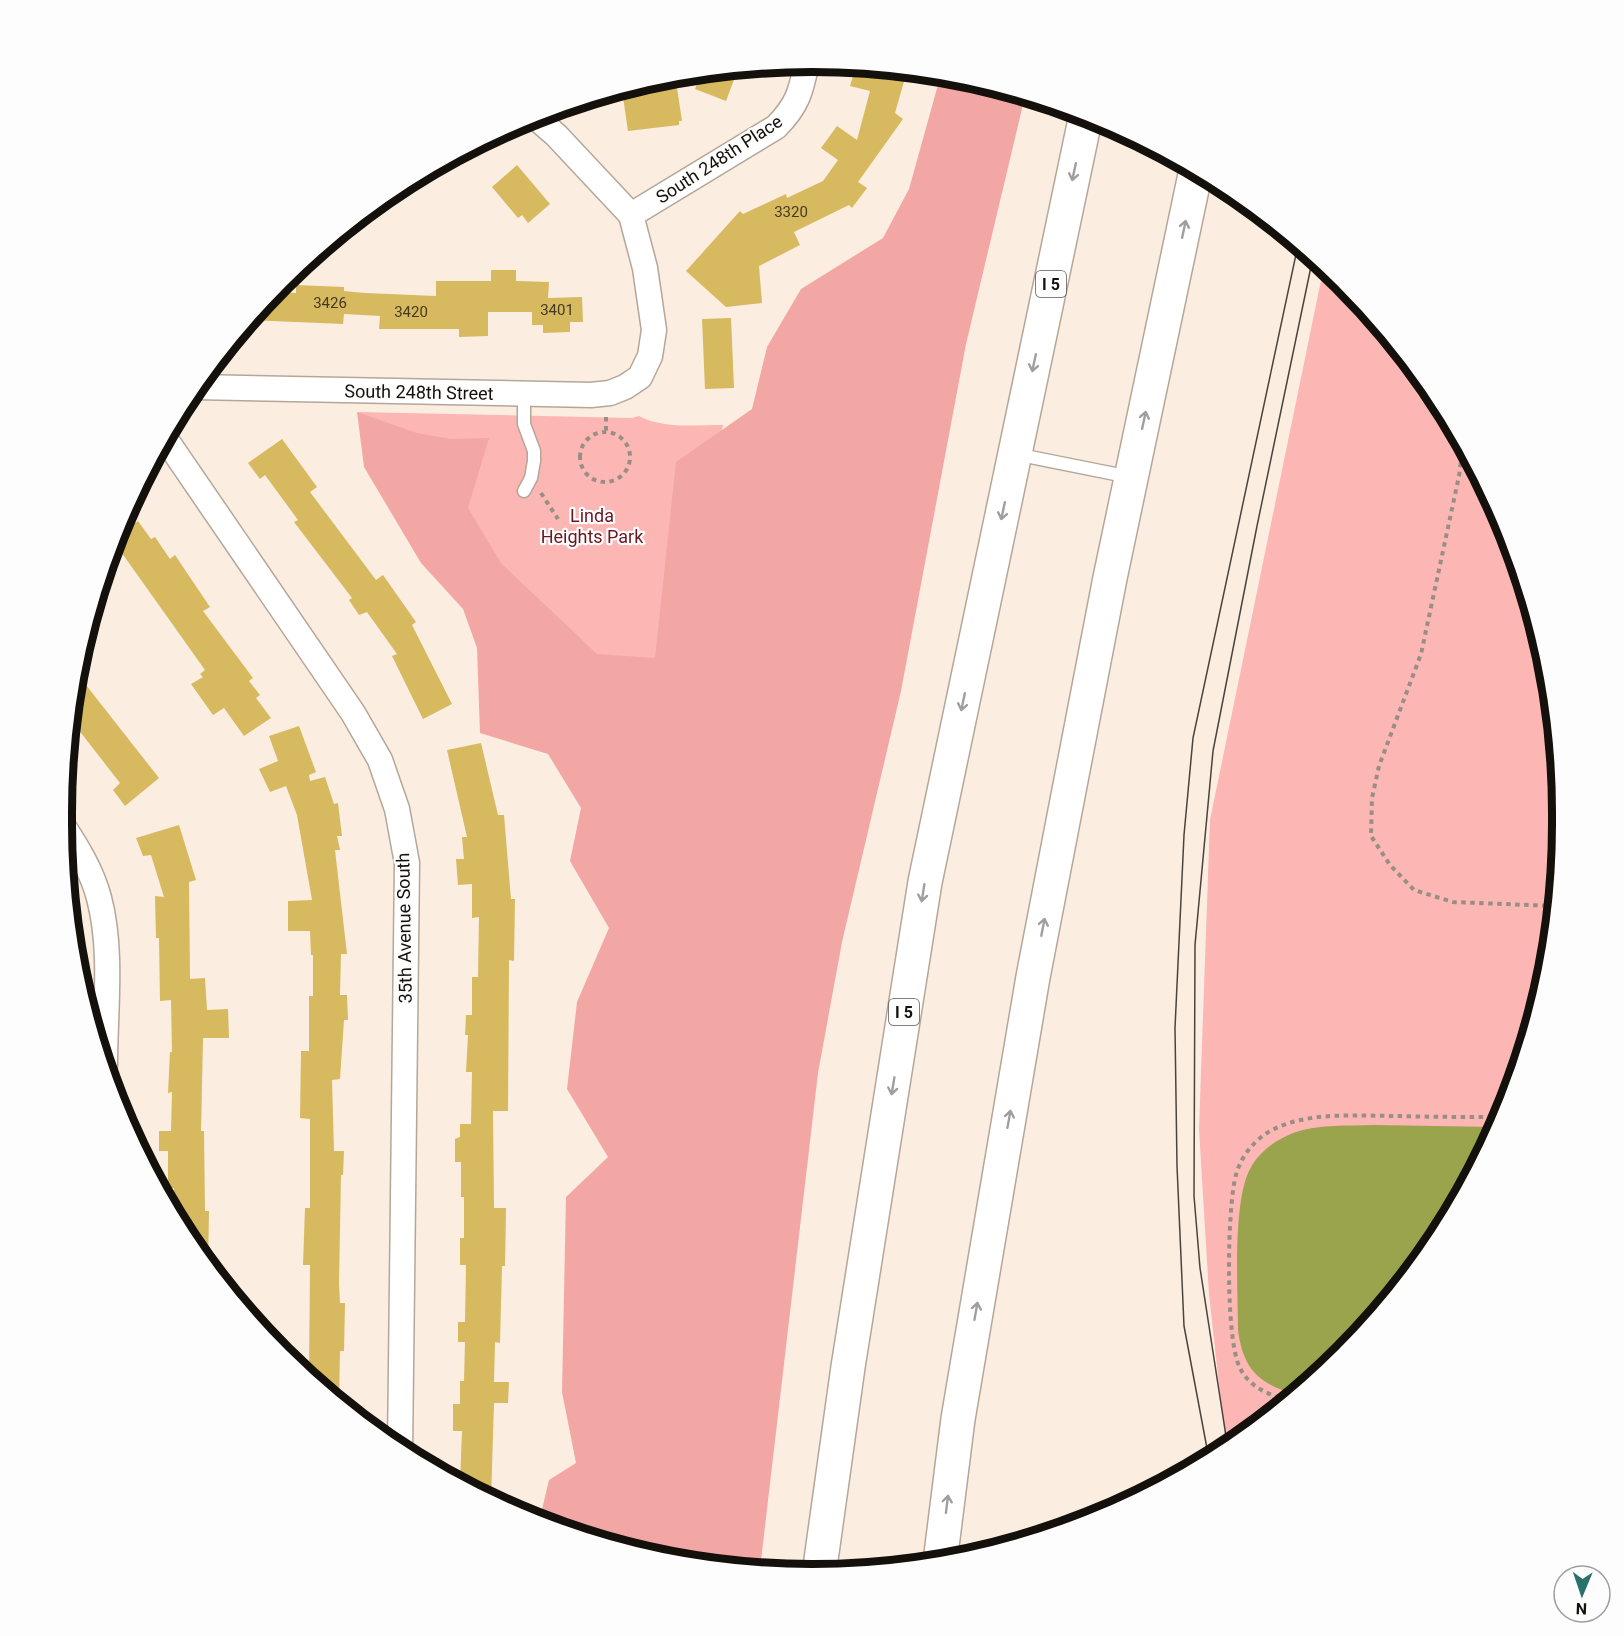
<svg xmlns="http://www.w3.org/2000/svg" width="1624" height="1636" viewBox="0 0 1624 1636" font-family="Roboto,sans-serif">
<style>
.green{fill:#fcb6b4}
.forest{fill:#f3a7a5}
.water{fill:#9aa44c}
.building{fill:#d7b960}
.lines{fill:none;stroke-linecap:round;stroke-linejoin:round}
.service-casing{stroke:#b4a79a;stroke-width:15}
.minor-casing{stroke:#b4a79a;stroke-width:27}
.motorway-casing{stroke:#b4a79a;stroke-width:36}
.path{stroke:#988e84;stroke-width:4;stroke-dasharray:4.5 4.5;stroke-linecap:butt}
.service{stroke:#fff;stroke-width:12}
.minor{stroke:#fff;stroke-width:24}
.motorway{stroke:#fff;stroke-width:33}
.tram{stroke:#4b443d;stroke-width:1.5}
.oneway{stroke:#a19f9d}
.labels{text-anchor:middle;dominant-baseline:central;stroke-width:4.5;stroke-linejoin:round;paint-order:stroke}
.number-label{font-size:15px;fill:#453a20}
.shield{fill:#fdfdfd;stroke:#5a5754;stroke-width:1.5}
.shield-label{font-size:16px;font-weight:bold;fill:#14100b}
.street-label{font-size:18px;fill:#14100b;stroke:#fdfdfd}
.park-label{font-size:18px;fill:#6a171f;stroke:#fdfdfd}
.rim{fill:none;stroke:#14100b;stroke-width:8}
</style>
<rect width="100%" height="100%" fill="#fbeddf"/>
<path class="green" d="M 1324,266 L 1342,281 L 1436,395 L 1505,524 L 1548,665 L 1562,812 L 1548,970 L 1505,1111 L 1436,1241 L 1343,1354 L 1239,1440 L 1225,1439 L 1209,1294 L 1199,1129 L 1210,820 Z
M 357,412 L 632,418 L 639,416 C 664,429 695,425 723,425 L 672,668 L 606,690 Z"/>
<path class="forest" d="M 941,74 L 958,76 L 1025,96 L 966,344 L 901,691 L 842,942 L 818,1073 L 760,1569 L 666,1560 L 539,1522 L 549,1480 L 576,1463 L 562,1392 L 566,1197 L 608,1157 L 567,1089 L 577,1002 L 609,928 L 570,861 L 581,808 L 548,754 L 480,733 L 477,648 L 463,609 L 421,563 L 364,467 L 357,412 L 417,433 L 451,439 L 489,438 L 468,508 L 501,563 L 597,654 L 655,658 L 676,462 L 752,409 L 767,347 L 801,289 L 883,238 L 909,189 Z"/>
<path class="water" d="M 1374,1125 L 1497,1127 L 1436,1241 L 1343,1354 L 1295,1394 C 1258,1384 1243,1368 1238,1330 C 1238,1290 1232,1200 1251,1167 C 1260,1151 1276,1140 1293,1133 C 1319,1124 1347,1126 1374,1125 Z"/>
<path class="building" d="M 856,66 L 907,71 L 895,113 L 903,119 L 858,182 L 867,188 L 852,208 L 849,205 L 794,232 L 800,245 L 759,266 L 762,303 L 726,307 L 686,271 L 740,211 L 743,214 L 786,194 L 787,198 L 823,181 L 838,160 L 821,148 L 837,126 L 857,140 L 870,91 L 850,86 Z
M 738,69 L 726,101 L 695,89 L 702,72 Z
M 677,88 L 682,121 L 679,121 L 679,125 L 628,131 L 623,97 Z
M 517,165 L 550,204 L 528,223 L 522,215 L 518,218 L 492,187 Z
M 491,270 L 516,270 L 516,281 L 549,282 L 548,298 L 582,297 L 583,322 L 570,322 L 570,332 L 543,333 L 543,325 L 532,325 L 532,312 L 488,312 L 488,336 L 459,337 L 459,329 L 379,329 L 380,316 L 344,314 L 343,324 L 250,320 L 272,292 L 296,293 L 296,285 L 344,287 L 344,291 L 365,293 L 436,296 L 436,281 L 491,281 Z
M 731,318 L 734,388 L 705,389 L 702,319 Z
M 282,439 L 317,487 L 310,492 L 376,580 L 383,575 L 416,622 L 412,625 L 452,704 L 423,719 L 392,656 L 397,654 L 367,612 L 359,615 L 349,600 L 352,598 L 294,522 L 298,520 L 265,475 L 260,479 L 248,463 Z
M 138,521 L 151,539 L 155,537 L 170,559 L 175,555 L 210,607 L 203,611 L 253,678 L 249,681 L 260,695 L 256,698 L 271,718 L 244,736 L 224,708 L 213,715 L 191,684 L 203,677 L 200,674 L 205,670 L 114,542 L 115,537 Z
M 75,671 L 159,778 L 125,806 L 113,790 L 120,783 L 71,720 Z
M 299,726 L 316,772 L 309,775 L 310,781 L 325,777 L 334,804 L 338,803 L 342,836 L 337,836 L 340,850 L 335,850 L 347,954 L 341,954 L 340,995 L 347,995 L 348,1020 L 344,1020 L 340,1079 L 332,1080 L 334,1151 L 344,1151 L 343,1175 L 341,1175 L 339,1284 L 340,1303 L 345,1303 L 344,1351 L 340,1351 L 339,1402 L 309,1378 L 310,1265 L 303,1265 L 305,1208 L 310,1208 L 310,1119 L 300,1118 L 301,1051 L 309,1051 L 309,996 L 313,996 L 313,955 L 311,955 L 310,931 L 288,931 L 288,901 L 312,900 L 297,815 L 286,786 L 270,792 L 259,769 L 278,761 L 269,736 Z
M 481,743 L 498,815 L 504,815 L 511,899 L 515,899 L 514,961 L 509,960 L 508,1111 L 493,1111 L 494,1208 L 506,1208 L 505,1266 L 502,1266 L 500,1343 L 495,1342 L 494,1382 L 509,1382 L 508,1403 L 494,1403 L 491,1500 L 460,1483 L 462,1431 L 453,1431 L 453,1404 L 460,1404 L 460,1381 L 464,1381 L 465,1342 L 458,1342 L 458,1322 L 465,1322 L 466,1265 L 460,1265 L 460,1238 L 464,1238 L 464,1197 L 461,1197 L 461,1162 L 455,1162 L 455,1139 L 460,1137 L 460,1124 L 471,1124 L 472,1072 L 466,1072 L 468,1035 L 465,1035 L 466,1015 L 472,1015 L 472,977 L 478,977 L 479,917 L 472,918 L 472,884 L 458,885 L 456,859 L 464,859 L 462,837 L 467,837 L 447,750 Z
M 179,825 L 196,880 L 189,882 L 190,979 L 205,978 L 207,1010 L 228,1009 L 229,1038 L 203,1038 L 201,1131 L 204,1131 L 205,1211 L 209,1211 L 208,1266 L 188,1241 L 174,1214 L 174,1188 L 168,1188 L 168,1151 L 159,1151 L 159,1131 L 171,1131 L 172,1092 L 168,1093 L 170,1052 L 172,1052 L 171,1000 L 160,1001 L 159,938 L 156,938 L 155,896 L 164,897 L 151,855 L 143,856 L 136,838 Z"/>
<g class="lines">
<defs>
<path id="service" d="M 524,394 L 524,424 L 534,451 L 534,461 L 531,478 L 524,491
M 1015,454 L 1130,477"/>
<path id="minor" d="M 631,215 L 776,127 C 798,105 801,91 807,62
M 195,387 L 591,395 L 610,393 L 625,387 L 640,377 L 650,356 L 654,330 L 645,268 L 631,215 L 556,135 L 534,116
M 165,438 L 353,713 L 380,760 L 397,809 L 407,863 L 400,1451
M 62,824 C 77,847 92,871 99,898 C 113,950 105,1012 105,1065"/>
<path id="motorway" d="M 940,1562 L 958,1419 L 1033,977 L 1110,578 L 1196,170
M 819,1574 L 848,1367 L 925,882 L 1086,115"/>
</defs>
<use href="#service" class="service-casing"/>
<use href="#minor" class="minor-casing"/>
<use href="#motorway" class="motorway-casing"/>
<path class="path" d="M 606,417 L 606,431
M580 457a25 25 0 1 1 50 0a25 25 0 1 1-50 0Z
M 1463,445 L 1459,476 L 1421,654 L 1379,766 L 1372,798 L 1371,836 L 1390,865 L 1414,890 L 1453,902 L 1554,906
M 541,493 L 558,519
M 1288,1400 C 1269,1395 1249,1387 1240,1368 C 1225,1340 1227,1207 1236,1175 C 1241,1156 1255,1139 1272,1130 C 1309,1111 1357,1116 1397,1116 C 1432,1117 1467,1117 1502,1117"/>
<use href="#service" class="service"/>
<use href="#minor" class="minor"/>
<use href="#motorway" class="motorway"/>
<path class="tram" d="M 1228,1449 L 1200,1268 L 1194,1196 L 1195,945 L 1213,751 L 1257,526 L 1313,257
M 1209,1459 L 1184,1326 L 1177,1166 L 1175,1028 L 1184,835 L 1193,738 L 1298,245"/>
</g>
<defs><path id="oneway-shaft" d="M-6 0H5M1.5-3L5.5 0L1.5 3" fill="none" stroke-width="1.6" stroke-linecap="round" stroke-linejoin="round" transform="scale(1.5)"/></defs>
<g class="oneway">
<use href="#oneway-shaft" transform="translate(1074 172) rotate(102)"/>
<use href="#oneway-shaft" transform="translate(1184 229) rotate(-78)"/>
<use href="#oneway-shaft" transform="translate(1034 363) rotate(102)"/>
<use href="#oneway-shaft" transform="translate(1144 420) rotate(-78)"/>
<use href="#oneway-shaft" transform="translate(1003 511) rotate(102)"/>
<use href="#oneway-shaft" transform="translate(963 702) rotate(102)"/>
<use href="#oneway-shaft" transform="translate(923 893) rotate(99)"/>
<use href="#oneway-shaft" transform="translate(1043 927) rotate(-79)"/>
<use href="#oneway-shaft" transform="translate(893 1086) rotate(99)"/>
<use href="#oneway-shaft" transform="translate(1009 1119) rotate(-80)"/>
<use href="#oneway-shaft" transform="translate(976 1311) rotate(-80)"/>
<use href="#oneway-shaft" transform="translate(947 1504) rotate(-83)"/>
</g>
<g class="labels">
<g class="number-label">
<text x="791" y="212">3320</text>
<text x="330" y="303">3426</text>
<text x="557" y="310">3401</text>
<text x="411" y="312">3420</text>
</g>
<g class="shield">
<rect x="1036" y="271" width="30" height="26" rx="4.5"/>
<rect x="889" y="999" width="30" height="26" rx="4.5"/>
</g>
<g class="shield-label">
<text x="1051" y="284">I 5</text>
<text x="904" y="1012">I 5</text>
</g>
<g class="street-label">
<text transform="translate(719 159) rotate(-33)">South 248th Place</text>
<text transform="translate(419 392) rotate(1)">South 248th Street</text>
<text transform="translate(404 928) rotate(-91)">35th Avenue South</text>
</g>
<g class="park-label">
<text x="592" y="515">Linda<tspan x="592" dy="21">Heights Park</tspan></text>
</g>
</g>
<path d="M0 0H1624V1636H0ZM812 72H812A740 740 0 0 1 1552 812V824A740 740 0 0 1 812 1564H812A740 740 0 0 1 72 824V812A740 740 0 0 1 812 72Z" fill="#fdfdfd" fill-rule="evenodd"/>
<path class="rim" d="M812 72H812A740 740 0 0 1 1552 812V824A740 740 0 0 1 812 1564H812A740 740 0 0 1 72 824V812A740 740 0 0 1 812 72Z"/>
<g transform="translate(1582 1594) rotate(182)"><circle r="28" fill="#fdfdfd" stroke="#a09e9c" stroke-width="1.5"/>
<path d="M0-4.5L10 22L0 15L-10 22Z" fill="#29716a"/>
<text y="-9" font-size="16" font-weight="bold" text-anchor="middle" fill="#14100b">N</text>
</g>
</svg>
